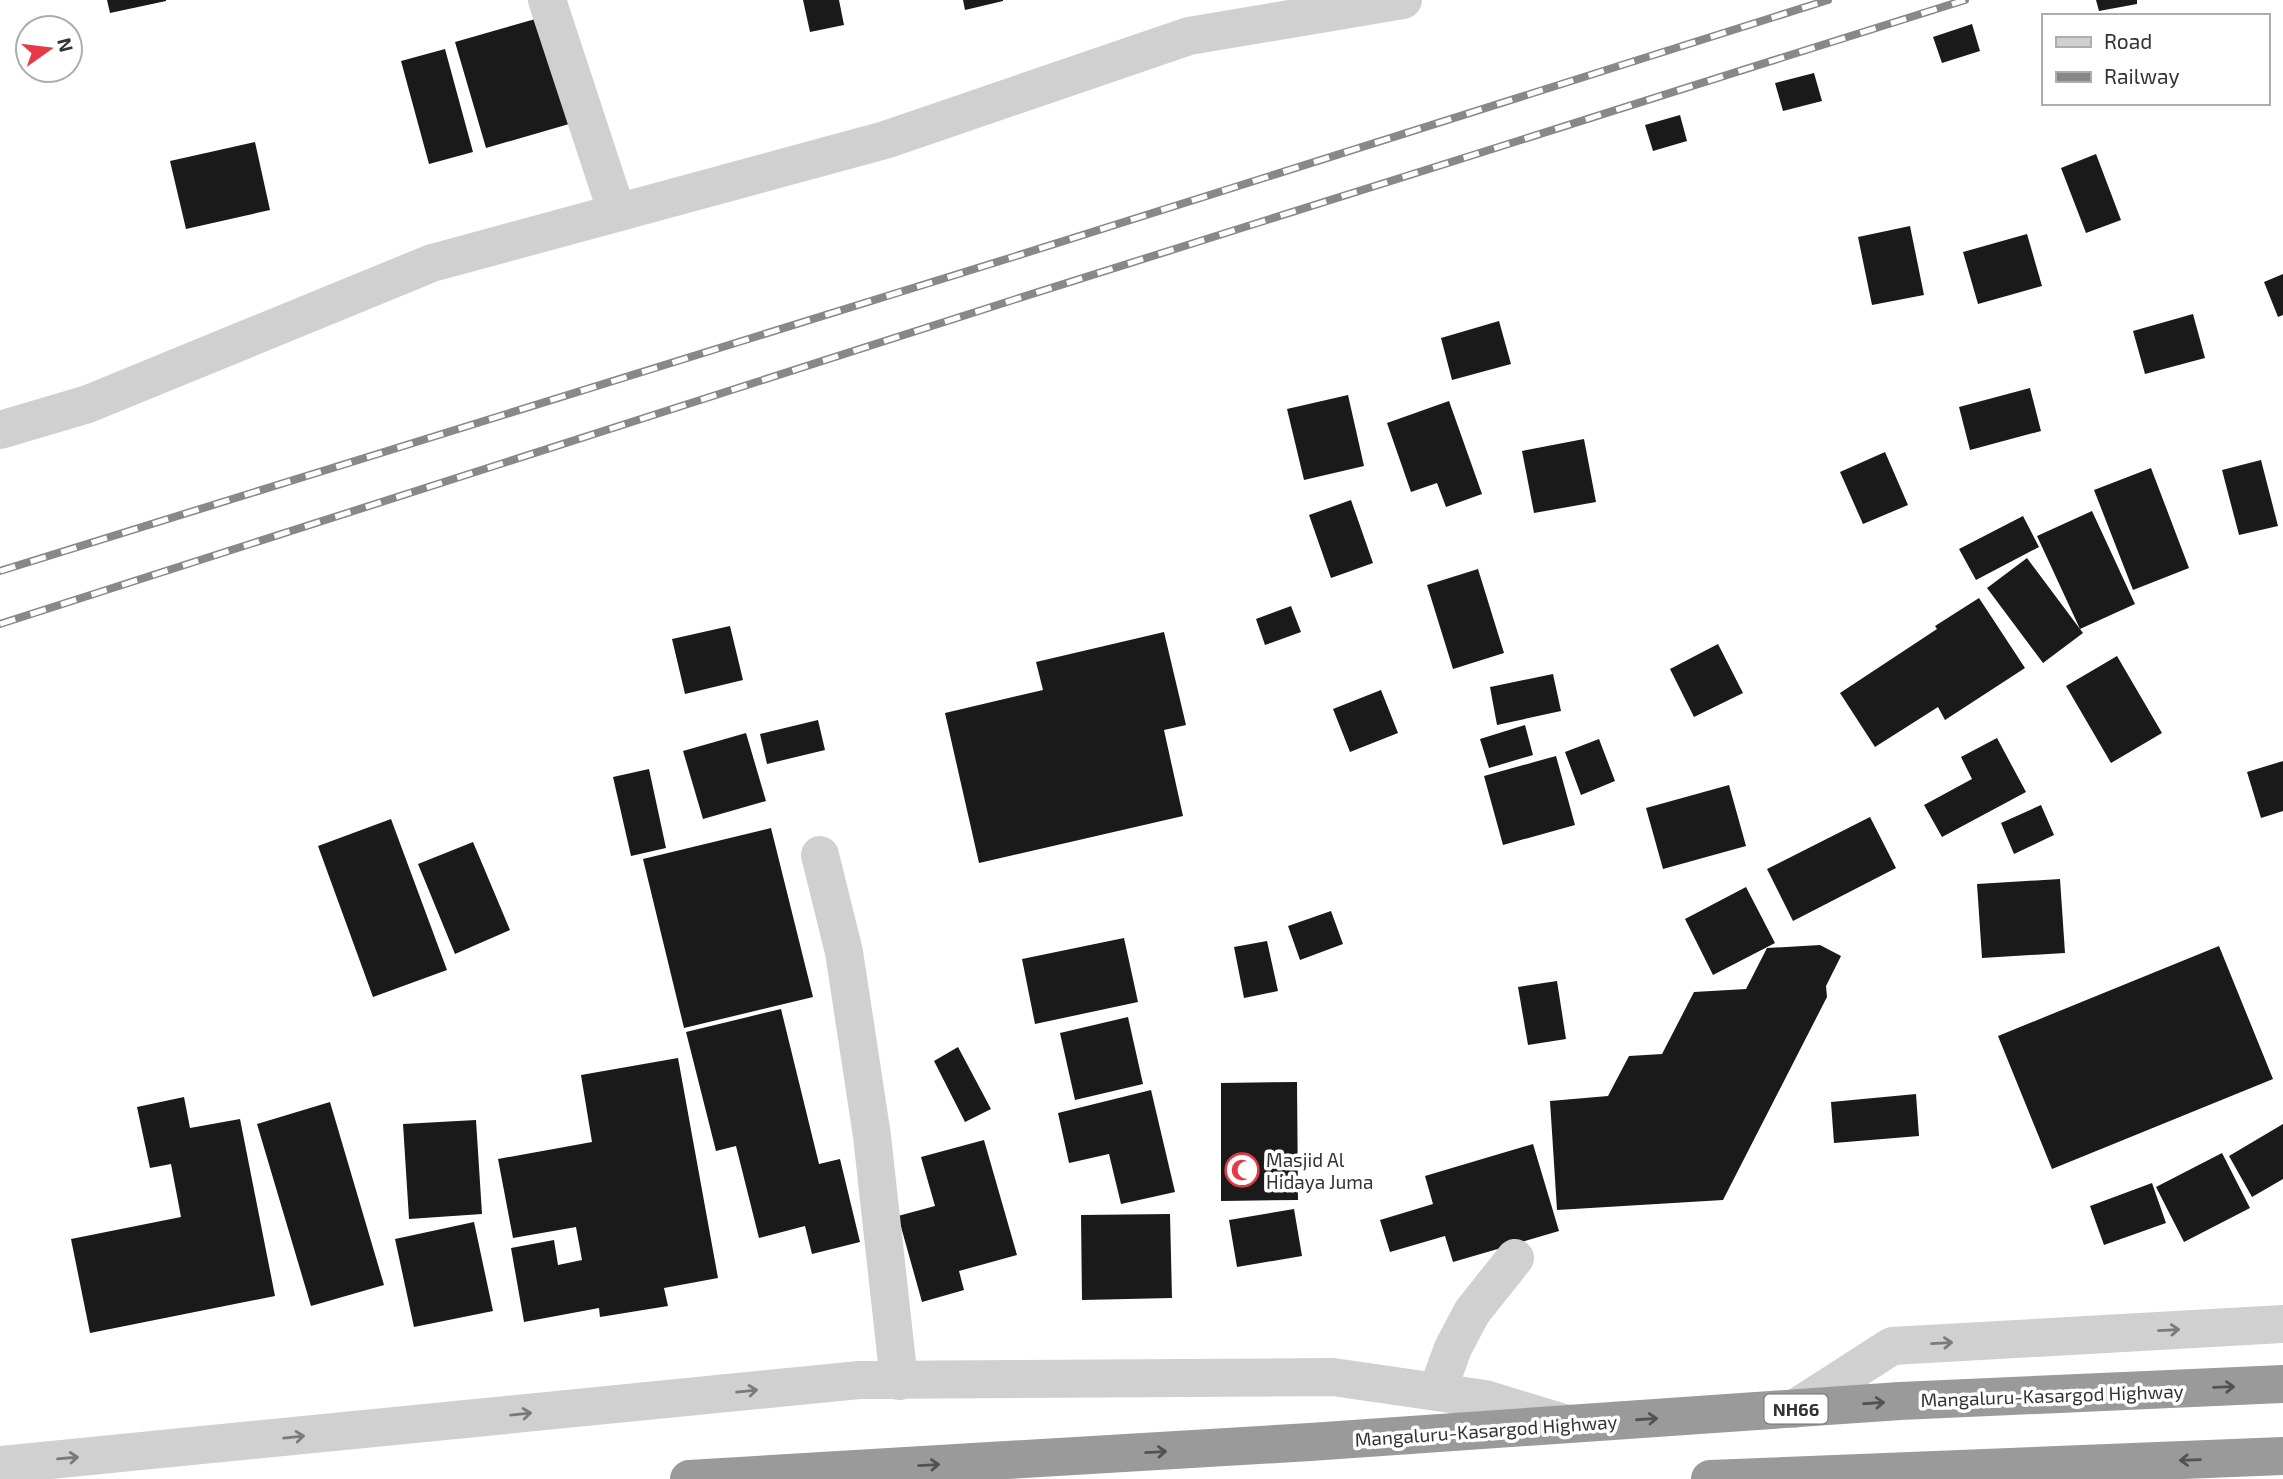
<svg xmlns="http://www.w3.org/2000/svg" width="2283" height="1479" viewBox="0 0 2283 1479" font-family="'Exo 2',sans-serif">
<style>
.building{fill:#1a1a1a}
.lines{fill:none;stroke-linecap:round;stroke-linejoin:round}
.minor{stroke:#d0d0d0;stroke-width:38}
.highway{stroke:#9a9a9a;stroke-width:38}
.rail-casing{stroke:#888;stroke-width:8}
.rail{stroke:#fff;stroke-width:5;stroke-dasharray:16;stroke-linecap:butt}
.oneway{stroke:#7a7a7a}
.oneway2{stroke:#525252}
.labels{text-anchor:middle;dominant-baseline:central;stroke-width:7;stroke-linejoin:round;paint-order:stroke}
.shield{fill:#fff;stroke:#707070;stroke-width:2}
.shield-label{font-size:18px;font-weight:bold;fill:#333}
.poi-label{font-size:19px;fill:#333;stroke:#fff;text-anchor:start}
.street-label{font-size:19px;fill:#333;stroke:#fff}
</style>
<rect width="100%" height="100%" fill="#fff"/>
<path class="building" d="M 107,0 L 166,0 L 166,1 L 110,13 Z
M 803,0 L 839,0 L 844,25 L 810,32 Z
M 963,0 L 1003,0 L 1003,1 L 965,10 Z
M 2096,0 L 2137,0 L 2137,4 L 2099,11 Z
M 546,16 L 576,122 L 486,148 L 455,42 Z
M 1972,24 L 1980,51 L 1942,63 L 1933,37 Z
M 445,49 L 473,152 L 429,164 L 401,61 Z
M 1814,73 L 1822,101 L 1783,111 L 1775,83 Z
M 1680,115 L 1687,141 L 1653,151 L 1645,125 Z
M 255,142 L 270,210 L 186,229 L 170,161 Z
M 2096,154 L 2121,220 L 2086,233 L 2061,168 Z
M 1910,226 L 1924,295 L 1872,305 L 1858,237 Z
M 2027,234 L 2042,286 L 1978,304 L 1963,252 Z
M 2283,274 L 2283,315 L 2278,317 L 2264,282 Z
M 2193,314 L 2205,358 L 2145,374 L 2133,331 Z
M 1499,321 L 1511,364 L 1452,380 L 1441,338 Z
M 2030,388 L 2041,431 L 1970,450 L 1959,407 Z
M 1348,395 L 1364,466 L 1304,480 L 1287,409 Z
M 1449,401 L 1482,494 L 1446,507 L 1437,483 L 1411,492 L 1387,423 Z
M 1584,439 L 1596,502 L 1534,513 L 1522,451 Z
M 1885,452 L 1908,505 L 1863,524 L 1840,472 Z
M 2261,460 L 2278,526 L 2239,535 L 2222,470 Z
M 2151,468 L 2189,568 L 2133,590 L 2094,490 Z
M 1351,500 L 1373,563 L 1331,578 L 1309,515 Z
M 2092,511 L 2135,604 L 2080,629 L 2083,633 L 2043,663 L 1987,588 L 2027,558 L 2080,629 L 2037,536 Z
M 2023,516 L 2039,547 L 1976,580 L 1959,549 Z
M 1478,569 L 1504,653 L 1453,669 L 1427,585 Z
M 1979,598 L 2025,668 L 1945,720 L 1938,707 L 1875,747 L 1840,693 L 1937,629 L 1935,626 Z
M 1291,606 L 1301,632 L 1265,645 L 1256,619 Z
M 730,626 L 743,680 L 685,694 L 672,639 Z
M 1164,632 L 1186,725 L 1164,730 L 1183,816 L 979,863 L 945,713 L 1043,690 L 1036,662 Z
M 1718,644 L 1743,693 L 1694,717 L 1670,669 Z
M 2117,656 L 2162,733 L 2111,763 L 2066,686 Z
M 1553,674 L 1561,711 L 1497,725 L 1490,687 Z
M 1381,690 L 1398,733 L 1350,752 L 1333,709 Z
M 818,720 L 825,750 L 767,764 L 760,734 Z
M 1525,725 L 1533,755 L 1489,768 L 1480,739 Z
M 746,733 L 766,801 L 703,819 L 683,751 Z
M 1997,738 L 2026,792 L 1942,837 L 1924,805 L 1972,779 L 1961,757 Z
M 1599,739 L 1615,781 L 1581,795 L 1565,752 Z
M 1556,756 L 1575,825 L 1503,845 L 1484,776 Z
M 2283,761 L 2283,811 L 2261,818 L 2247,772 Z
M 649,769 L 666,848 L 631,856 L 613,777 Z
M 1729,785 L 1746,846 L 1663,869 L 1646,808 Z
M 2041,805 L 2054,835 L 2014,854 L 2001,823 Z
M 1870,817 L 1896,868 L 1793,921 L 1767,869 Z
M 391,819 L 447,970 L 373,997 L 318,846 Z
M 771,828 L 813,997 L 684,1028 L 643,859 Z
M 473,842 L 510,930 L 455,954 L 418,864 Z
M 2060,879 L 2065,953 L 1982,958 L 1977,884 Z
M 1746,887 L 1775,943 L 1713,975 L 1685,919 Z
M 1331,911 L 1343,944 L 1300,960 L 1288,926 Z
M 1124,938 L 1138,1002 L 1035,1024 L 1022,959 Z
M 1267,941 L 1278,991 L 1244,998 L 1234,947 Z
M 1820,945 L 1841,956 L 1826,986 L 1827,997 L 1723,1200 L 1557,1210 L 1550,1101 L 1608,1096 L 1629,1056 L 1662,1054 L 1694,992 L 1746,989 L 1767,948 Z
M 2219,946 L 2273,1079 L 2052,1169 L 1998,1036 Z
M 1557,981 L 1566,1039 L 1528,1045 L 1518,987 Z
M 781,1009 L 819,1164 L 840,1159 L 860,1242 L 812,1254 L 805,1226 L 759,1238 L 736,1146 L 716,1151 L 686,1032 Z
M 1128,1017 L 1143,1084 L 1075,1100 L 1060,1033 Z
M 958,1047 L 991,1109 L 965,1122 L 934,1061 Z
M 678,1058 L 718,1278 L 664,1288 L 668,1306 L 600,1317 L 599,1308 L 524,1322 L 511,1248 L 554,1240 L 558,1265 L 582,1260 L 576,1227 L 513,1238 L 498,1159 L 592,1142 L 581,1075 Z
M 1297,1082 L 1298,1200 L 1221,1201 L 1221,1083 Z
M 1151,1090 L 1175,1192 L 1121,1204 L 1109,1154 L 1069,1163 L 1058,1113 Z
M 1916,1094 L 1919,1136 L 1834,1143 L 1831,1102 Z
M 184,1097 L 190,1128 L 240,1119 L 275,1296 L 90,1333 L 71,1239 L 181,1217 L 171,1164 L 150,1168 L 137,1107 Z
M 330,1102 L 384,1285 L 311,1306 L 257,1124 Z
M 476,1120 L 482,1214 L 409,1219 L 403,1124 Z
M 2283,1124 L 2283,1179 L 2252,1197 L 2229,1156 Z
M 984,1140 L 1017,1255 L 959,1271 L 964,1290 L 922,1302 L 898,1216 L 935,1206 L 921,1157 Z
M 1533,1144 L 1559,1231 L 1453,1262 L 1445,1236 L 1390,1252 L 1380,1220 L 1433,1204 L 1425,1176 Z
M 2222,1153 L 2250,1208 L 2184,1242 L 2156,1187 Z
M 2152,1183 L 2166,1223 L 2104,1245 L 2090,1206 Z
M 1294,1209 L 1302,1256 L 1237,1267 L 1229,1220 Z
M 1170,1214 L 1172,1298 L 1082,1300 L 1081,1215 Z
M 474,1222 L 493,1311 L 414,1327 L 395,1239 Z"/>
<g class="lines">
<path class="minor" d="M 547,0 L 617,213
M 0,430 L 88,404 L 432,263 L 885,140 L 1189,36 L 1403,0
M 820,855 L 844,952 L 872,1136 L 899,1381
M 1437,1392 L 1453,1348 L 1472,1312 L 1515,1258
M 1794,1409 L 1892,1346 L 2283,1324
M 0,1465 L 859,1380 L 1333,1377 L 1485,1399 L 1567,1424"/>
<path class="highway" d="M 689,1479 L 1310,1442 L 1900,1401 L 2283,1384
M 1710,1479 L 2283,1456"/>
<defs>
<path id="rail" d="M 0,571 L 1013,257 L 1828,0
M 0,624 L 1013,300 L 1965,0"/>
</defs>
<use href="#rail" class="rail-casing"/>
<use href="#rail" class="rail"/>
</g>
<defs><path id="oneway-shaft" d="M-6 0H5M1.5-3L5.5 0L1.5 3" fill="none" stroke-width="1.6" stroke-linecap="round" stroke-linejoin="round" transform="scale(1.75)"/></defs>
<g class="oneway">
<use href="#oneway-shaft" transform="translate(2169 1330) rotate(-3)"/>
<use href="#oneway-shaft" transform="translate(1942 1343) rotate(-3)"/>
<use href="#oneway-shaft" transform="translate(747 1391) rotate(-6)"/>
<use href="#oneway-shaft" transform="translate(521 1414) rotate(-6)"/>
<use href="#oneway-shaft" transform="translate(294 1437) rotate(-6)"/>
<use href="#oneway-shaft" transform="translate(68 1458) rotate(-5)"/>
</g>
<g class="oneway2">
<use href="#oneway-shaft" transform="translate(2224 1387) rotate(-2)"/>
<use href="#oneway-shaft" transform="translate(1874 1403) rotate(-4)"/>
<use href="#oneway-shaft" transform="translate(1647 1419) rotate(-4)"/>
<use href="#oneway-shaft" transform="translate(1156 1452) rotate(-3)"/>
<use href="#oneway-shaft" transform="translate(2190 1460) rotate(178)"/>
<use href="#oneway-shaft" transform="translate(929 1465) rotate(-3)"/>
</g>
<defs>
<symbol id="mosque-ring" viewBox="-11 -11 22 22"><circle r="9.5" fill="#fff" stroke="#e63946" stroke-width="1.5"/><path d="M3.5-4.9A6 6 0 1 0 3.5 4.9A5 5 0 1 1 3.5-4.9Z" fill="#e63946"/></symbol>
</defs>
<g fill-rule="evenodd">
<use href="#mosque-ring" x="1223" y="1151" width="38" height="38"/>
</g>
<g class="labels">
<rect class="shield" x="1764.5" y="1394.5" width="63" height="29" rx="5"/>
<g class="shield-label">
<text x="1796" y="1409">NH66</text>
</g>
<g class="poi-label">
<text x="1266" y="1159">Masjid Al<tspan x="1266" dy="22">Hidaya Juma</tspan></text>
</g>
<g class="street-label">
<text transform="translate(2052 1395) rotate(-2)">Mangaluru-Kasargod Highway</text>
<text transform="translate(1486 1430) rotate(-4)">Mangaluru-Kasargod Highway</text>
</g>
</g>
<rect x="2042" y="14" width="228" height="91" fill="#ffffff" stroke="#adadad" stroke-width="2"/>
<rect x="2056" y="37" width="35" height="10" fill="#d0d0d0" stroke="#adadad" stroke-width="2"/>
<text x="2104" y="49" font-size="21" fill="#333333">Road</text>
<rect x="2056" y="72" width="35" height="10" fill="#888888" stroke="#adadad" stroke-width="2"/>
<text x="2104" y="84" font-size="21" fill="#333333">Railway</text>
<g transform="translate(49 49) rotate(76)"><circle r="33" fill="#ffffff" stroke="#adadad" stroke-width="2"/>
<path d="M0-5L12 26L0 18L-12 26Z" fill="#e63946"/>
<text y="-10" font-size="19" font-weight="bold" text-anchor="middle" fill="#333333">N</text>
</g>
</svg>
